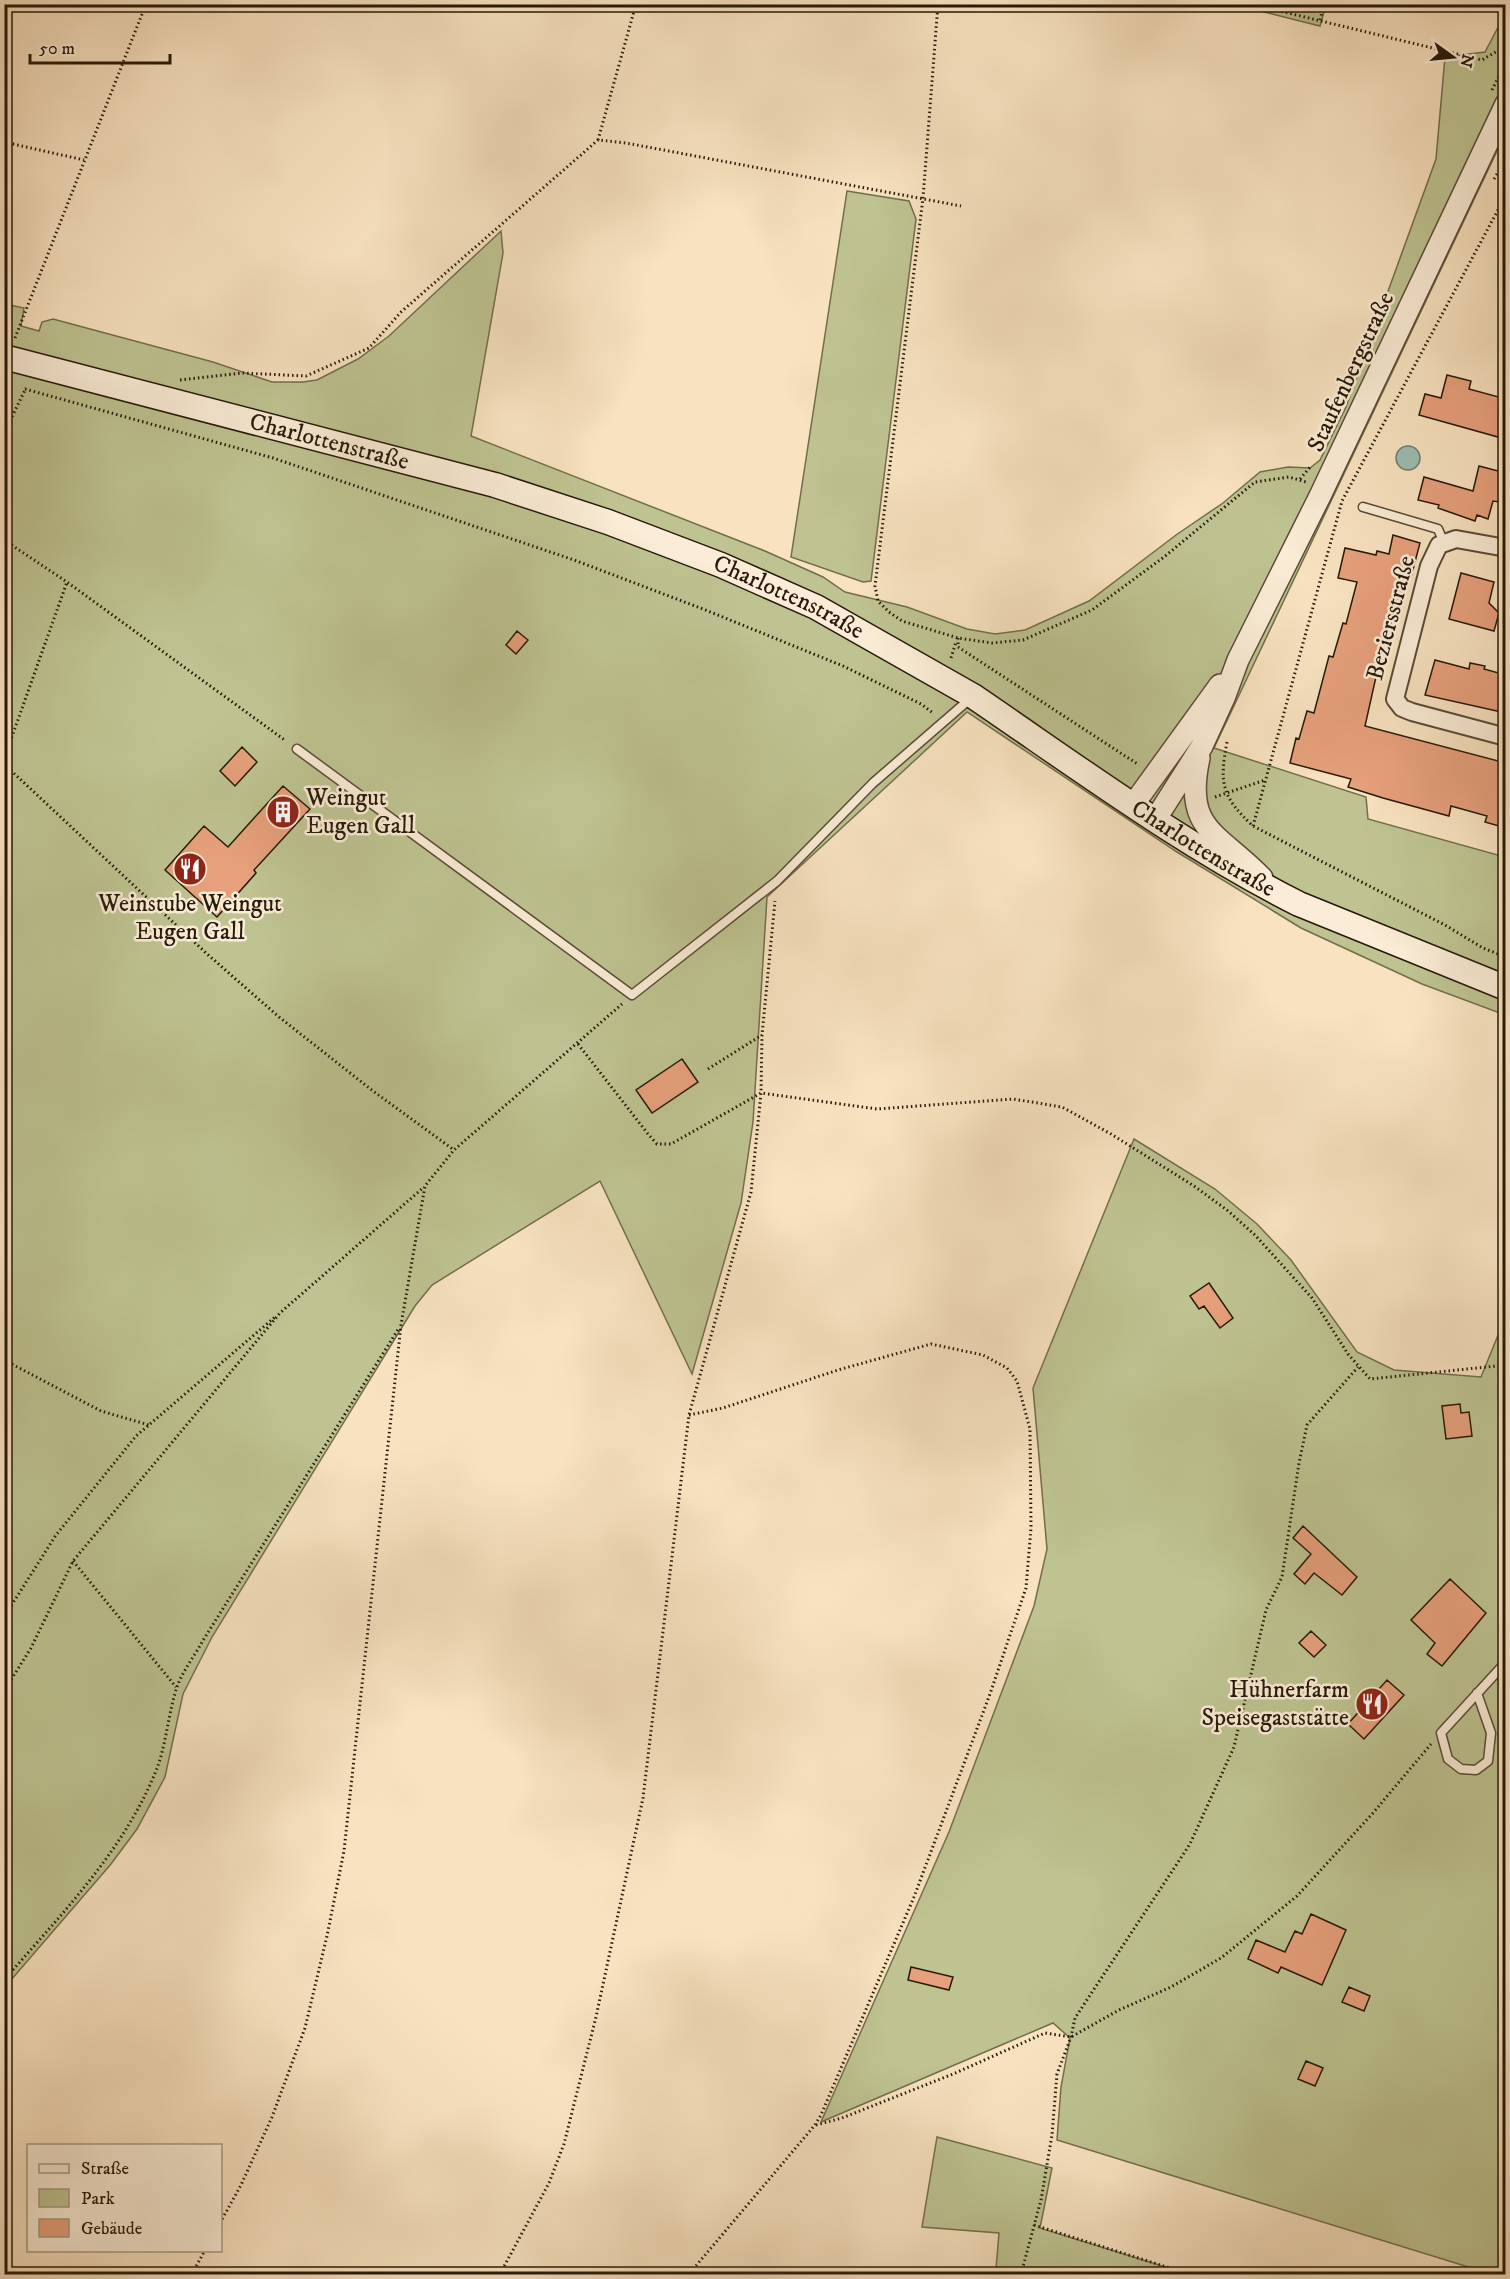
<svg xmlns="http://www.w3.org/2000/svg" width="1510" height="2279" viewBox="0 0 1510 2279" font-family="'IM FELL DW Pica',serif">
<style>
.green{fill:#bec391;stroke:#726e4d;stroke-width:1.5}
.water{fill:#9dbdb3;stroke:#6d7b6f;stroke-width:1.5}
.building{fill:#e6a07c;stroke:#261909;stroke-width:1.5}
.lines{fill:none;stroke-linecap:round;stroke-linejoin:round}
.service-casing{stroke:#5a4b37;stroke-width:11}
.minor-casing{stroke:#5a4b37;stroke-width:20}
.tertiary-casing{stroke:#5a4b37;stroke-width:24}
.secondary-casing{stroke:#261909;stroke-width:27}
.path{stroke:#261909;stroke-width:3;stroke-dasharray:1.5 3;stroke-linecap:butt}
.service{stroke:#faecd6;stroke-width:8}
.minor{stroke:#faecd6;stroke-width:16}
.tertiary{stroke:#faecd6;stroke-width:21}
.secondary{stroke:#faecd6;stroke-width:24}
.labels{text-anchor:middle;dominant-baseline:central;stroke-width:5;stroke-linejoin:round;paint-order:stroke}
.street-label{font-size:24px;fill:#261909;stroke:#faecd6}
.poi-label{font-size:24px;fill:#261909;stroke:#faecd6;text-anchor:start}
</style>
<rect width="100%" height="100%" fill="#f8e2c0"/>
<filter id="stains"><feTurbulence type="fractalNoise" baseFrequency=".00333" numOctaves="4"/><feColorMatrix values="0 0 0 0 .2 0 0 0 0 .09 0 0 0 0 .02 0 0 0 .5 -.17"/></filter>
<radialGradient id="worn" r=".72"><stop offset=".6" stop-color="#630" stop-opacity="0"/><stop offset="1" stop-color="#630" stop-opacity=".3"/></radialGradient>
<path class="green" d="M 1253,5 L 1253,4 L 1326,5 L 1320,26 L 1252,9 Z
M 1505,14 L 1505,134 L 1214,748 L 1366,797 L 1368,819 L 1505,857 L 1505,1015 L 1422,984 L 1301,928 L 1177,852 L 967,712 L 767,897 L 753,1122 L 741,1203 L 692,1374 L 600,1181 L 432,1285 L 415,1306 L 212,1637 L 183,1694 L 165,1777 L 137,1829 L 111,1864 L 5,1987 L 5,304 L 24,308 L 21,326 L 39,331 L 42,322 L 53,319 L 213,362 L 272,382 L 303,382 L 317,380 L 358,359 L 389,336 L 501,231 L 503,253 L 471,436 L 765,551 L 823,577 L 845,592 L 907,607 L 967,629 L 995,634 L 1025,630 L 1089,601 L 1176,535 L 1223,503 L 1260,472 L 1288,467 L 1310,468 L 1320,460 L 1346,407 L 1436,159 L 1445,57 L 1485,52 Z
M 847,191 L 909,201 L 916,219 L 871,581 L 863,582 L 791,557 Z
M 1134,1139 L 1215,1189 L 1257,1224 L 1291,1260 L 1357,1352 L 1394,1370 L 1481,1377 L 1505,1318 L 1505,2274 L 1491,2274 L 1057,2140 L 1061,2087 L 1070,2038 L 1053,2023 L 821,2122 L 949,1832 L 1034,1606 L 1047,1549 L 1033,1388 Z
M 937,2137 L 1052,2168 L 1040,2228 L 1188,2274 L 1017,2274 L 996,2269 L 999,2233 L 922,2227 Z"/>
<path class="water" d="M1396 458a12 12 0 1 1 24 0a12 12 0 1 1-24 0Z"/>
<path class="building" d="M 1447,375 L 1471,381 L 1469,389 L 1506,399 L 1506,436 L 1499,435 L 1498,437 L 1419,415 L 1425,394 L 1441,398 Z
M 1479,466 L 1506,473 L 1499,502 L 1493,501 L 1488,519 L 1477,515 L 1475,521 L 1438,508 L 1439,505 L 1418,500 L 1424,477 L 1473,491 Z
M 1393,535 L 1420,543 L 1411,577 L 1408,576 L 1399,609 L 1397,609 L 1395,617 L 1393,617 L 1382,650 L 1365,726 L 1506,763 L 1506,828 L 1485,822 L 1487,816 L 1451,806 L 1449,816 L 1383,798 L 1348,787 L 1351,779 L 1290,763 L 1296,738 L 1299,739 L 1307,711 L 1314,713 L 1329,656 L 1333,657 L 1343,623 L 1346,624 L 1357,582 L 1338,578 L 1345,548 L 1376,555 L 1377,551 L 1389,554 Z
M 1461,573 L 1494,582 L 1489,603 L 1499,613 L 1494,631 L 1449,619 Z
M 517,631 L 528,640 L 516,654 L 506,645 Z
M 1435,660 L 1469,669 L 1470,663 L 1485,666 L 1484,669 L 1506,675 L 1506,713 L 1425,695 Z
M 242,747 L 257,762 L 235,786 L 220,771 Z
M 283,786 L 310,809 L 254,870 L 256,873 L 217,917 L 165,870 L 204,826 L 228,847 Z
M 682,1059 L 698,1082 L 652,1113 L 636,1090 Z
M 1209,1283 L 1233,1318 L 1220,1328 L 1204,1306 L 1199,1309 L 1190,1296 Z
M 1460,1404 L 1461,1413 L 1469,1412 L 1472,1436 L 1446,1439 L 1442,1406 Z
M 1303,1526 L 1357,1577 L 1342,1595 L 1314,1573 L 1305,1584 L 1294,1574 L 1311,1554 L 1293,1538 Z
M 1450,1579 L 1486,1613 L 1442,1666 L 1427,1654 L 1435,1643 L 1411,1620 Z
M 1311,1631 L 1326,1645 L 1314,1657 L 1299,1643 Z
M 1387,1680 L 1404,1695 L 1364,1739 L 1348,1724 Z
M 1311,1914 L 1346,1930 L 1322,1985 L 1281,1967 L 1278,1973 L 1248,1959 L 1256,1940 L 1285,1952 L 1295,1931 L 1302,1934 Z
M 911,1967 L 953,1977 L 949,1990 L 908,1980 Z
M 1349,1987 L 1370,1996 L 1364,2011 L 1342,2002 Z
M 1306,2061 L 1323,2068 L 1315,2086 L 1298,2079 Z"/>
<g class="lines">
<defs>
<path id="service" d="M 1363,507 L 1438,529 L 1444,543
M 297,749 L 632,995 L 777,881 L 873,783 L 971,698
M 1477,1693 L 1491,1733 L 1488,1761 L 1476,1770 L 1461,1769 L 1448,1759 L 1441,1733 L 1506,1662"/>
<path id="minor" d="M 1506,548 L 1456,539 L 1439,545 L 1429,566 L 1395,699 L 1402,708 L 1412,712 L 1506,737"/>
<path id="tertiary" d="M 1199,758 C 1183,831 1219,833 1262,878
M 1133,805 L 1220,685
M 1155,820 L 1202,746 L 1224,698 L 1238,660 L 1320,496 L 1506,104"/>
<g id="secondary">
<path id="s1" d="M 4,357 L 495,485 L 608,522 L 721,565 L 816,607 L 973,696 C 1079,768 1184,846 1299,904 L 1506,988"/>
</g>
</defs>
<use href="#service" class="service-casing"/>
<use href="#minor" class="minor-casing"/>
<use href="#tertiary" class="tertiary-casing"/>
<use href="#secondary" class="secondary-casing"/>
<path class="path" d="M 938,4 L 923,198 L 875,586 L 878,601 L 889,612 L 902,621 L 958,638 L 992,643 L 1023,640 L 1092,610 L 1164,557 L 1255,482 L 1289,477 L 1306,482
M 1251,4 L 1482,60 L 1499,50 L 1506,39
M 1320,20 L 1324,4
M 1492,90 L 1506,62
M 598,140 L 636,4
M 4,142 L 84,160
M 1494,179 L 1506,159
M 15,338 L 146,4
M 180,380 L 242,373 L 306,376 L 369,348 L 401,312 L 598,140 L 626,143 L 961,206
M 25,389 L 273,458 L 574,560 L 703,609 L 843,666 L 921,704 L 933,713
M 4,433 L 26,388
M 1300,479 L 1311,466
M 4,540 L 67,582 L 286,741
M 958,638 L 958,647 L 1139,765
M 951,658 L 956,642
M 1227,742 C 1219,784 1222,797 1253,826 L 1445,925 L 1483,948 L 1506,957
M 4,759 L 67,582
M 4,764 L 206,953 L 279,1017 L 373,1091 L 454,1150
M 1215,797 L 1265,780
M 1253,826 L 1342,501 L 1506,195
M 578,1044 L 648,1134 L 657,1144 L 671,1144 L 761,1093 L 877,1109 L 1013,1099 L 1062,1107 L 1111,1134 L 1194,1186 L 1227,1210 L 1255,1235 L 1312,1298 L 1348,1354 L 1370,1379 L 1506,1365
M 708,1069 L 762,1035
M 4,1360 L 101,1411 L 149,1425
M 689,1415 L 723,1408 L 838,1370 L 931,1344 L 983,1355 L 1007,1368 L 1017,1381 L 1030,1429 L 1031,1528 L 1026,1588 L 990,1694 L 914,1897 L 821,2115 L 815,2125 L 689,2274
M 73,1561 L 176,1687
M 4,1617 L 56,1535 L 136,1436 L 275,1317
M 4,1691 L 31,1648 L 73,1561 L 280,1313 L 424,1187
M 4,1980 C 58,1918 120,1855 153,1778 C 166,1750 167,1719 176,1690 C 181,1673 194,1657 202,1642 L 399,1328
M 816,2125 L 842,2118 L 953,2074 L 1045,2033 L 1071,2037 L 1119,2010 L 1171,1987 L 1221,1958 L 1297,1896 L 1373,1813 L 1431,1744
M 220,2223 L 241,2185 L 272,2117 L 305,2028 L 327,1936 L 344,1851 L 401,1325 L 425,1186 L 454,1150 L 622,1004
M 1034,2225 L 1189,2274
M 192,2274 L 205,2250
M 500,2274 L 549,2183 L 564,2144 L 596,2017 L 643,1798 L 689,1415 L 751,1192 L 761,1093 L 762,1035 L 775,901
M 1021,2274 L 1041,2200 L 1052,2135 L 1057,2074 L 1071,2037 L 1075,2018 L 1190,1844 L 1234,1747 L 1266,1610 L 1282,1577 L 1299,1463 L 1307,1425 L 1358,1367"/>
<use href="#service" class="service"/>
<use href="#minor" class="minor"/>
<use href="#tertiary" class="tertiary"/>
<use href="#secondary" class="secondary"/>
</g>
<defs>
<symbol id="building-disc" viewBox="-11 -11 22 22"><circle r="9.5" fill="#8f2418" stroke="#faecd6"/><path d="M-4-6H4V6H1V3H-1V6H-4ZM-2.5-4.3h1.7v1.8h-1.7ZM.8-4.3h1.7v1.8H.8ZM-2.5-1h1.7V.8h-1.7ZM.8-1h1.7V.8H.8Z" fill="#fff"/></symbol>
<symbol id="restaurant-disc" viewBox="-11 -11 22 22"><circle r="9.5" fill="#8f2418" stroke="#faecd6"/><path d="M-5-6h1v4h1v-4h1v4h1v-4h1v5L-1.5 .5V6h-2V.5L-5-1ZM5-6V6H3V1.5H1.5Q1.5-4 5-6Z" fill="#fff"/></symbol>
</defs>
<g fill-rule="evenodd">
<use href="#building-disc" x="264" y="793" width="38" height="38"/>
<use href="#restaurant-disc" x="171" y="850" width="38" height="38"/>
<use href="#restaurant-disc" x="1353" y="1685" width="38" height="38"/>
</g>
<g class="labels">
<g class="street-label">
<text transform="translate(1351 372) rotate(-65)">Staufenbergstraße</text>
<text stroke="none"><textPath href="#s1" startOffset="336">Charlottenstraße</textPath></text>
<text stroke="none"><textPath href="#s1" startOffset="822">Charlottenstraße</textPath></text>
<text transform="translate(1391 618) rotate(-75)">Beziersstraße</text>
<text stroke="none"><textPath href="#s1" startOffset="1308">Charlottenstraße</textPath></text>
</g>
<g class="poi-label">
<text x="306" y="798">Weingut<tspan x="306" dy="28">Eugen Gall</tspan></text>
<text x="190" y="904" text-anchor="middle">Weinstube Weingut<tspan x="190" dy="28">Eugen Gall</tspan></text>
<text x="1349" y="1690" text-anchor="end">Hühnerfarm<tspan x="1349" dy="28">Speisegaststätte</tspan></text>
</g>
</g>
<rect width="1510" height="2279" fill="none" stroke="#f8e2c0" stroke-width="24"/>
<rect x="6" y="6" width="1498" height="2267" fill="none" stroke="#261909" stroke-width="3"/>
<rect x="12" y="12" width="1486" height="2255" fill="none" stroke="#261909" stroke-width="1.5"/>
<rect x="27" y="2144" width="195" height="108" fill="#faecd6" stroke="#a59884" stroke-width="1.5"/>
<rect x="39" y="2164" width="30" height="9" fill="#faecd6" stroke="#a59884" stroke-width="1.5"/>
<text x="81" y="2174" font-size="18" fill="#261909">Straße</text>
<rect x="39" y="2189" width="30" height="18" fill="#bec391" stroke="#a59884" stroke-width="1.5"/>
<text x="81" y="2204" font-size="18" fill="#261909">Park</text>
<rect x="39" y="2219" width="30" height="18" fill="#e6a07c" stroke="#a59884" stroke-width="1.5"/>
<text x="81" y="2234" font-size="18" fill="#261909">Gebäude</text>
<g transform="translate(1453 57) rotate(105)" stroke="#faecd6" stroke-width="4.5" paint-order="stroke">
<path d="M0-4.5L10 22L0 15L-10 22Z" fill="#261909"/>
<text y="-9" font-size="16" font-weight="bold" text-anchor="middle" fill="#261909">N</text>
</g>
<path d="M30 54v9h140v-9" fill="none" stroke="#261909" stroke-width="3"/>
<text x="39" y="54" font-size="18" fill="#261909" stroke="#faecd6" stroke-width="4.5" paint-order="stroke">50 m</text>
<rect width="100%" height="100%" filter="url(#stains)"/>
<rect width="100%" height="100%" fill="url(#worn)"/>
</svg>
